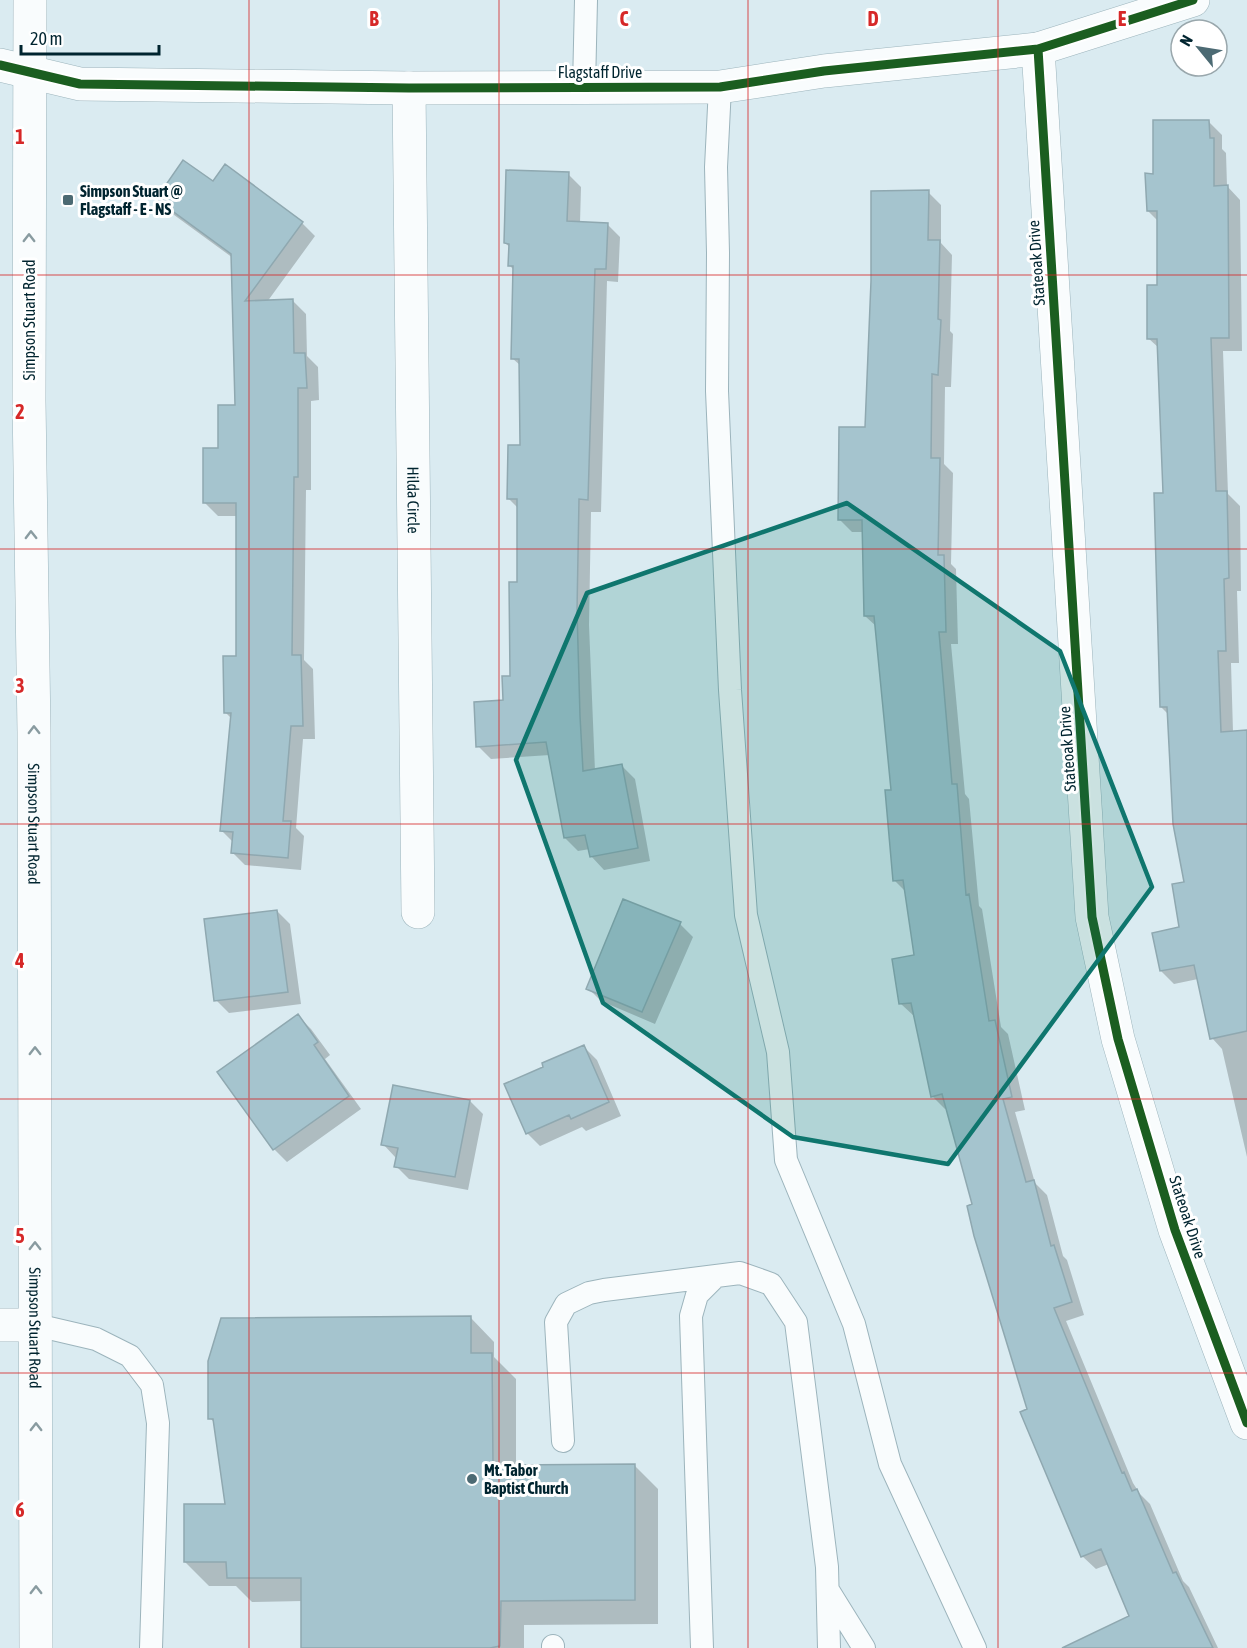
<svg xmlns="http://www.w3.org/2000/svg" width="1247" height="1648" viewBox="0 0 1247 1648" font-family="'Asap Condensed',sans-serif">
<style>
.shadow{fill:#0003}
.building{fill:#a5c4ce;stroke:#8fa8b0;stroke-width:1.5}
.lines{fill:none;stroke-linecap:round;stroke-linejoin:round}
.lane-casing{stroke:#9cb4bc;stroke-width:24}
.street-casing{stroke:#9cb4bc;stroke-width:34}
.secondary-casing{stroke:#9cb4bc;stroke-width:34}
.lane{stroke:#f9fcfd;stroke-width:22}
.street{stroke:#f9fcfd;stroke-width:33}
.secondary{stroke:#f9fcfd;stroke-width:33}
.cycleway-casing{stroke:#fff;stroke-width:13}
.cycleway{stroke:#1b5e20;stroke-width:9}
.oneway{stroke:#899ba0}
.marked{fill:#0f766e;fill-opacity:0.2;stroke:#0f766e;stroke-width:4.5;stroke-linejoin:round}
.grid{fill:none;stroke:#d62828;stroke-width:1.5;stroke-opacity:0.55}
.poi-dot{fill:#4c6a73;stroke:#fff;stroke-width:2}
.labels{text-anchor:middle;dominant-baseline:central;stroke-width:6;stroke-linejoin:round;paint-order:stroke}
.street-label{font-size:16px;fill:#00242f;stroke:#fff}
.poi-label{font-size:16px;font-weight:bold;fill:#00242f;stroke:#fff;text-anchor:start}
.grid-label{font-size:20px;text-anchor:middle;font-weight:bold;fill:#d62828;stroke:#fff;stroke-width:6;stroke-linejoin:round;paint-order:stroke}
</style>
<rect width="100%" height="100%" fill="#daebf1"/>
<path class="shadow" d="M 1209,122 L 1222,135 L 1222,149 L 1226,153 L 1227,186 L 1240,200 L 1242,351 L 1223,351 L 1228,494 L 1240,506 L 1241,591 L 1237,591 L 1239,663 L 1231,663 L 1233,732 L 1247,732 L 1247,1157 L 1222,1049 L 1212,1038 L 1198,979 L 1174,984 L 1161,971 L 1181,929 L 1186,883 L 1168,714 L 1161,707 L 1165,494 L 1159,348 L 1148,338 L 1158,287 L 1158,221 L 1148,211 L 1155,175 Z
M 568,174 L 581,187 L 580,223 L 607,224 L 620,237 L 618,282 L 607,281 L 601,512 L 591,512 L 589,625 L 595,771 L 622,766 L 635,779 L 650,861 L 604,870 L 591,856 L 590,849 L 578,851 L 565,838 L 550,755 L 491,759 L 478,746 L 505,702 L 511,677 L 519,584 L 519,509 L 508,498 L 521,447 L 521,366 L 512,358 L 514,270 L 510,266 L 511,248 L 505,243 Z
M 213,183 L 302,223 L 315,236 L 267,302 L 293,301 L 306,314 L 307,356 L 318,367 L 319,400 L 311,401 L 311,490 L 306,490 L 304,660 L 313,669 L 315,739 L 303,739 L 296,828 L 304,836 L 301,870 L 245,865 L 232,852 L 233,842 L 222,831 L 232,719 L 225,712 L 237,657 L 237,516 L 218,516 L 205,503 L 219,449 L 237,407 L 233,258 L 170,212 L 157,199 Z
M 928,192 L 941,205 L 941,243 L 952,255 L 950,331 L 953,334 L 951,387 L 945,387 L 944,464 L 953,473 L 951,564 L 956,569 L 958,644 L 951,644 L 965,794 L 969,799 L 979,906 L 982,909 L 1001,1027 L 1008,1034 L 1025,1110 L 1015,1112 L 1035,1183 L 1047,1195 L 1063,1256 L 1067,1260 L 1084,1315 L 1066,1321 L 1133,1483 L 1140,1494 L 1150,1504 L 1183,1581 L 1189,1587 L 1218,1648 L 1139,1648 L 1131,1617 L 1109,1564 L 1096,1569 L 1082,1556 L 1029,1410 L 947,1108 L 945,1109 L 932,1096 L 915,1017 L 901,1004 L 916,956 L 906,892 L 894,880 L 892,791 L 877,627 L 865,616 L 864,532 L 852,532 L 839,519 L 866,429 Z
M 277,911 L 290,924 L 301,1004 L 229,1013 L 216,1000 Z
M 680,924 L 693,937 L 655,1024 L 601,1001 L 588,988 Z
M 298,1016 L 311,1029 L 330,1055 L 325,1059 L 361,1109 L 287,1162 L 274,1149 Z
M 584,1047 L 597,1060 L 621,1116 L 586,1131 L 582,1127 L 540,1146 L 527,1133 Z
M 470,1101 L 483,1114 L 468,1190 L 409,1179 L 396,1166 L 396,1158 L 383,1144 Z
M 470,1317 L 494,1342 L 494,1357 L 516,1379 L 516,1466 L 634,1465 L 658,1489 L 658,1624 L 524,1625 L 524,1648 L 303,1648 L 303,1601 L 252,1602 L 236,1586 L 209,1586 L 185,1562 L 227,1506 L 216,1424 L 210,1418 Z"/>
<path class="building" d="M 1153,120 L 1209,120 L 1210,138 L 1214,138 L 1214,186 L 1228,185 L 1229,338 L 1211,338 L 1216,491 L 1227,491 L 1229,578 L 1224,579 L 1226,651 L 1218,651 L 1221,732 L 1247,730 L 1247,1031 L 1210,1039 L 1194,965 L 1160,971 L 1152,933 L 1179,927 L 1172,884 L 1184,882 L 1173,824 L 1167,707 L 1160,707 L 1154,493 L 1163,493 L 1157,339 L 1147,339 L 1147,285 L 1157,285 L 1157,211 L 1147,211 L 1145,173 L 1153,174 Z
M 183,160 L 213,181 L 225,164 L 303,222 L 245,301 L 293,299 L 294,353 L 305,353 L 307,388 L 298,388 L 298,477 L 294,477 L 292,655 L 301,655 L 303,726 L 291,726 L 283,821 L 291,821 L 288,858 L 231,853 L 233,832 L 220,831 L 231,713 L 224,713 L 223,656 L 236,656 L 236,503 L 203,503 L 203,448 L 218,448 L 218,405 L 235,405 L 231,254 L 156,199 Z
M 506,170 L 569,172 L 567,221 L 608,223 L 606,269 L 595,269 L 588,500 L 579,499 L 577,611 L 580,716 L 583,771 L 622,764 L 638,848 L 590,857 L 585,835 L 564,838 L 546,742 L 476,747 L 474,702 L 503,700 L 502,676 L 510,676 L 509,582 L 517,582 L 517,499 L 507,499 L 508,445 L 520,445 L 519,359 L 511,359 L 513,266 L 508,266 L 509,244 L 504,243 Z
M 929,190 L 928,240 L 940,240 L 938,319 L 941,320 L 938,375 L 932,374 L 931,458 L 940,458 L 938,555 L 944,555 L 946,632 L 939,632 L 952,784 L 957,784 L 966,895 L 969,894 L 989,1021 L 995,1020 L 1012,1097 L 1003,1099 L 1026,1182 L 1034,1180 L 1051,1246 L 1054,1245 L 1072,1302 L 1054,1308 L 1122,1473 L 1124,1472 L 1132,1491 L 1137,1489 L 1173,1573 L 1176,1572 L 1213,1648 L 1062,1648 L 1129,1616 L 1101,1549 L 1081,1557 L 1020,1412 L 1027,1409 L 974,1236 L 967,1206 L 972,1204 L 942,1094 L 931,1097 L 911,1003 L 899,1004 L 892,959 L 914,955 L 903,880 L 893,881 L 885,790 L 891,790 L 874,616 L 864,616 L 862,520 L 838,520 L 839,427 L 865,427 L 871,281 L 871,191 Z
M 623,899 L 681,922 L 642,1012 L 586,989 Z
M 277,910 L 288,992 L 214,1001 L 204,919 Z
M 298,1014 L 318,1042 L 314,1045 L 349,1096 L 273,1150 L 217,1072 Z
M 584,1045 L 609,1102 L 571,1119 L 569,1115 L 526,1134 L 504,1084 L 543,1067 L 542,1063 Z
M 393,1085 L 470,1100 L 455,1177 L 394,1167 L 398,1148 L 381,1145 Z
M 471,1316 L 471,1353 L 492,1353 L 493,1465 L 635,1464 L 635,1600 L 501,1601 L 500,1646 L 490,1648 L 301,1648 L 301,1578 L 227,1578 L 226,1562 L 184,1562 L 184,1504 L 225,1504 L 213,1419 L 208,1419 L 208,1361 L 221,1318 Z"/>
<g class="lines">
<defs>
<path id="lane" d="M 584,87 L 586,0
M 720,87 L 716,167 L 718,253 L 717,391 L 730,690 L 746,915 L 778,1052 L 786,1160 L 854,1324 L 890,1464 L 975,1648
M 36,1325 L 96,1339 L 130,1356 L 152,1385 L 158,1423 L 151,1648
M 563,1441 L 556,1322 L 566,1304 L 589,1293 L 604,1290 L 716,1276
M 828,1590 L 864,1648
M 553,1648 L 553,1646
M 702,1648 L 691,1316 L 697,1295 L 716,1276 L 740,1273 L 771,1284 L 796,1322 L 827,1567 L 829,1648"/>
<g id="street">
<path d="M 1038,49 L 1092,917 L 1118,1039 L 1175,1230 L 1247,1423"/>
<path d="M 0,65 L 80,84 L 409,88 L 720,87 L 824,71 L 1038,49 L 1193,0"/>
<path id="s1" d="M 409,88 L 418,912"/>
</g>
<g id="secondary">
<path id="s2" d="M 30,0 L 29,401 L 34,732 L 36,1648"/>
<path d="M 0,1325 L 36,1325"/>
</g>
</defs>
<use href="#lane" class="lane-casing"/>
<use href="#street" class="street-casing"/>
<use href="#secondary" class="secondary-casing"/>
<use href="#lane" class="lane"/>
<use href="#street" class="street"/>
<use href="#secondary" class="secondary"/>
<defs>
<path id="cycleway" d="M 1038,49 L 1092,917 L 1118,1039 L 1175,1230 L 1247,1423
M 0,65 L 80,84 L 409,88 L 720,87 L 824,71 L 1038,49 L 1193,0"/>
</defs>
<use href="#cycleway" class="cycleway-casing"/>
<use href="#cycleway" class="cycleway"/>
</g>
<defs><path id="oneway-chevron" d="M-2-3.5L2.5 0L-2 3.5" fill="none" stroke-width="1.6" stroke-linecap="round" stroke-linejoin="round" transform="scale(1.5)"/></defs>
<g class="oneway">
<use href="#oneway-chevron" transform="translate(29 238) rotate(-90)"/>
<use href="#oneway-chevron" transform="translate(31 535) rotate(-91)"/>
<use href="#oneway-chevron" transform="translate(34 730) rotate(-91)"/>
<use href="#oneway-chevron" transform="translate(35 1051) rotate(-90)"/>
<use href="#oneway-chevron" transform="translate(35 1246) rotate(-90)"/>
<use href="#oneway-chevron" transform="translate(36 1427) rotate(-90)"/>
<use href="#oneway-chevron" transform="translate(36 1590) rotate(-90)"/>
</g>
<path class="marked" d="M 847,503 L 1060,651 L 1152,887 L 948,1164 L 793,1137 L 603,1003 L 516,760 L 587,593 Z"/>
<path class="grid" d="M 249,0 L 249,1648M 499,0 L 499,1648M 748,0 L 748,1648M 998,0 L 998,1648M 0,275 L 1247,275M 0,549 L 1247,549M 0,824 L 1247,824M 0,1099 L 1247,1099M 0,1373 L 1247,1373"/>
<g class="poi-dot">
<rect x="62" y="194" width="12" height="12" rx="3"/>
<circle cx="472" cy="1479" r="6"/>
</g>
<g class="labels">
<g class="street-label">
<text x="600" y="72">Flagstaff Drive</text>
<text transform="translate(1036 263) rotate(-94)">Stateoak Drive</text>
<text transform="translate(29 320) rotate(-90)">Simpson Stuart Road</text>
<text stroke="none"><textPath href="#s1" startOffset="412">Hilda Circle</textPath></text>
<text transform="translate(1067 749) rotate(-94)">Stateoak Drive</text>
<text stroke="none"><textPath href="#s2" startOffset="824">Simpson Stuart Road</textPath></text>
<text transform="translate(1188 1217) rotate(72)">Stateoak Drive</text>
<text stroke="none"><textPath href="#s2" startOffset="1328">Simpson Stuart Road</textPath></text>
</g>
<g class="poi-label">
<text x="80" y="191">Simpson Stuart @<tspan x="80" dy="18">Flagstaff - E - NS</tspan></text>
<text x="484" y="1470">Mt. Tabor<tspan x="484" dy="18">Baptist Church</tspan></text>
</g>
</g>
<g class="grid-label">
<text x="374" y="26">B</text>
<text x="624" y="26">C</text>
<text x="873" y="26">D</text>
<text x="1122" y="26">E</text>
<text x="20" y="144">1</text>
<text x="20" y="419">2</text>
<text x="20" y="693">3</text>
<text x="20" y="968">4</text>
<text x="20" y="1243">5</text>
<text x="20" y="1517">6</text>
</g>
<g transform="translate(1199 48) rotate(300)"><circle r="28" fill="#ffffff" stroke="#99a7ac" stroke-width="1.5"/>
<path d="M0-4.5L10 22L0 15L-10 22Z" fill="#4c6a73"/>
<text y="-9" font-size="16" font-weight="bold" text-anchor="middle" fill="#00242f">N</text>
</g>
<path d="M21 45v9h138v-9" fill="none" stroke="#00242f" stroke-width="3"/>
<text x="30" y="45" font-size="18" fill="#00242f" stroke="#ffffff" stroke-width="4.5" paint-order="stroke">20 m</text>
</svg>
